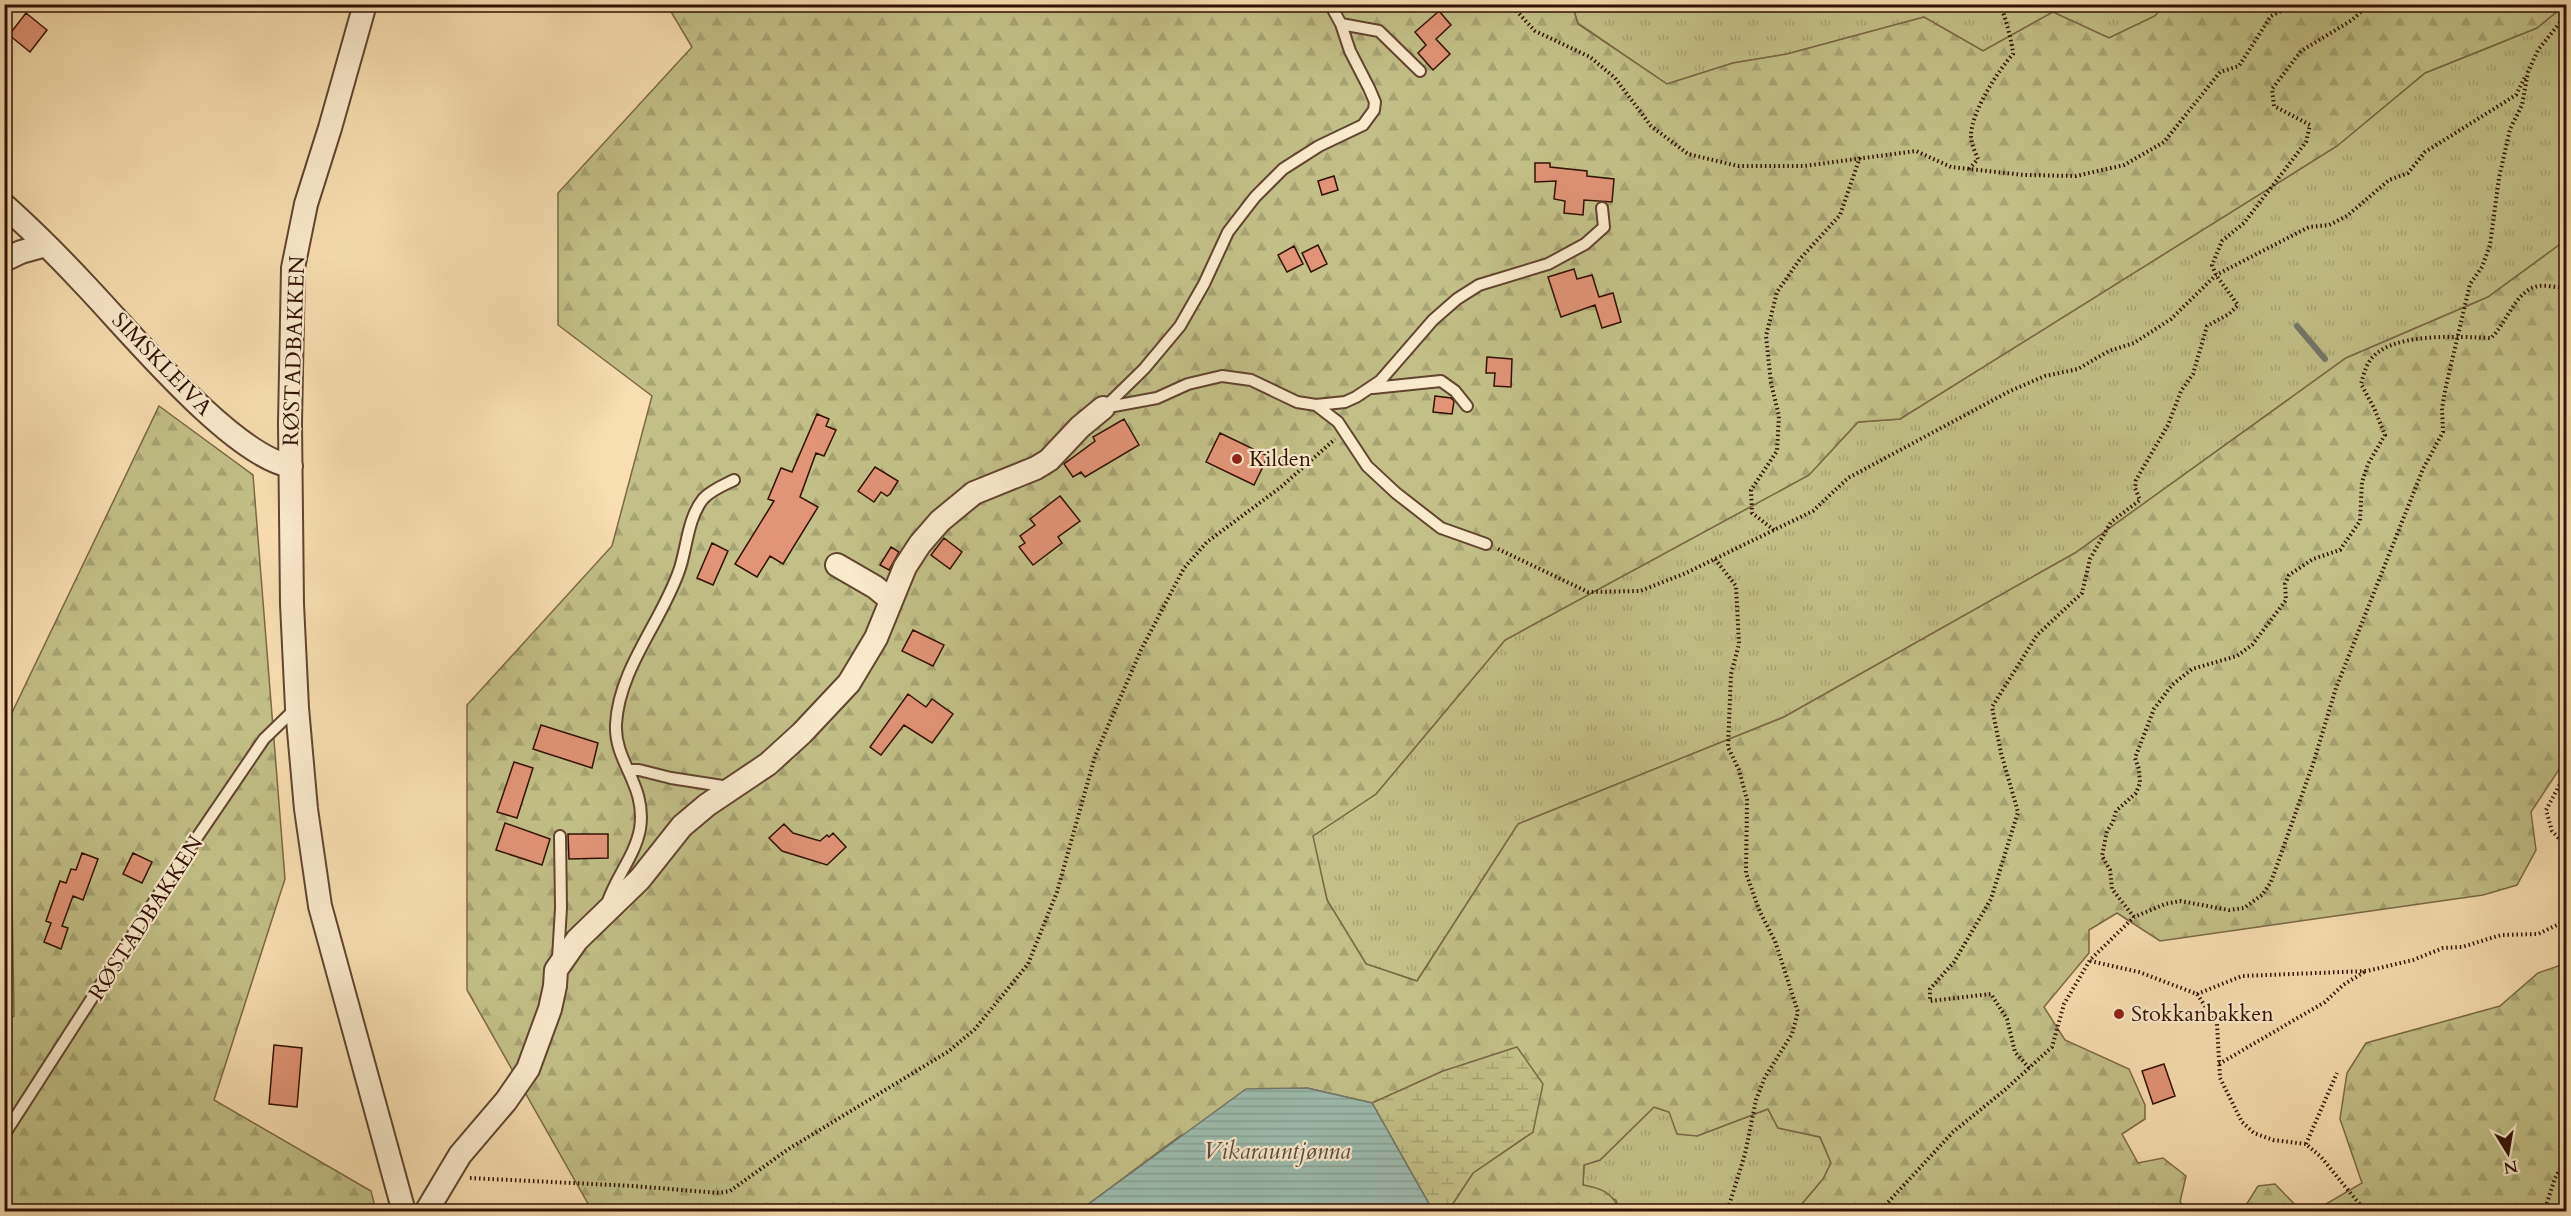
<svg xmlns="http://www.w3.org/2000/svg" width="2571" height="1216" viewBox="0 0 2571 1216" font-family="Cardo,serif">
<style>
.grass{fill:url(#grass-tufts);stroke:#7a6846;stroke-width:1.5}
.forest{fill:url(#forest-firs);stroke:#7a6846;stroke-width:1.5}
.wetland{fill:url(#wetland-marsh);stroke:#7a6846;stroke-width:1.5}
.water{fill:url(#water-rules);stroke:#72776b;stroke-width:1.5}
.lines{fill:none;stroke-linecap:round;stroke-linejoin:round}
.stream{stroke:#72776b;stroke-width:6}
.building{fill:#e29478;stroke:#311004;stroke-width:1.5}
.lane-casing{stroke:#63442f;stroke-width:14}
.street-casing{stroke:#63442f;stroke-width:26}
.path{stroke:#311004;stroke-width:4;stroke-dasharray:1.5 3;stroke-linecap:butt}
.lane{stroke:#faeacc;stroke-width:10}
.street{stroke:#faeacc;stroke-width:22}
.poi-dot{fill:#8f2418;stroke:#faeacc;stroke-width:2}
.labels{text-anchor:middle;dominant-baseline:central;stroke-width:4.5;stroke-linejoin:round;paint-order:stroke}
.street-label{font-size:22px;fill:#311004;stroke:#faeacc}
.poi-label{font-size:22px;fill:#311004;stroke:#faeacc;text-anchor:start}
.water-label{font-size:24px;font-style:italic;fill:#574c40;stroke:#faeacc}
</style>
<defs>
<pattern id="grass-tufts" width="24" height="20" patternUnits="userSpaceOnUse" patternTransform="scale(1.5)"><rect width="24" height="20" fill="#c2c088"/><path d="M3 7l-1-3M5 7V3M7 7l1-3M15 17l-1-3M17 17v-4M19 17l1-3" fill="none" stroke="#a7a474"/></pattern>
<pattern id="forest-firs" width="22" height="20" patternUnits="userSpaceOnUse" patternTransform="scale(1.5)"><rect width="22" height="20" fill="#c2c088"/><path d="M5 1l3.5 6h-7zM16 11l3.5 6h-7z" fill="#a7a474"/></pattern>
<pattern id="wetland-marsh" width="20" height="14" patternUnits="userSpaceOnUse" patternTransform="scale(1.5)"><rect width="20" height="14" fill="#c2c088"/><path d="M1 5h8M5 5V1M11 12h8M15 12V8" fill="none" stroke="#a7a474"/></pattern>
<pattern id="water-rules" width="6" height="5" patternUnits="userSpaceOnUse" patternTransform="scale(1.5)"><rect width="6" height="5" fill="#9dbcaf"/><path d="M0 2.5h6" fill="none" stroke="#88a195"/></pattern>
</defs>
<rect width="100%" height="100%" fill="#f8deb1"/>
<filter id="stains"><feTurbulence type="fractalNoise" baseFrequency=".00333" numOctaves="4"/><feColorMatrix values="0 0 0 0 .2 0 0 0 0 .09 0 0 0 0 .02 0 0 0 .5 -.17"/></filter>
<radialGradient id="worn" r=".72"><stop offset=".6" stop-color="#630" stop-opacity="0"/><stop offset="1" stop-color="#630" stop-opacity=".3"/></radialGradient>
<path class="grass" d="M 1572,5 L 2164,5 L 2155,16 L 2109,38 L 2053,12 L 1983,51 L 1924,17 L 1787,54 L 1733,63 L 1667,84 L 1578,23 Z
M 2565,5 L 2566,240 L 2488,297 L 2346,358 L 2075,553 L 1784,717 L 1518,824 L 1417,981 L 1366,964 L 1327,900 L 1312,836 L 1376,794 L 1505,640 L 1809,475 L 1858,422 L 1900,419 L 2337,146 L 2425,73 L 2537,28 Z
M 1654,1107 L 1669,1112 L 1697,1136 L 1768,1109 L 1778,1128 L 1820,1137 L 1831,1163 L 1823,1179 L 1796,1211 L 1619,1211 L 1616,1200 L 1583,1185 L 1584,1165 L 1600,1160 Z"/>
<path class="forest" d="M 667,5 L 1572,5 L 1578,24 L 1667,84 L 1733,63 L 1787,54 L 1924,17 L 1983,51 L 2053,12 L 2109,38 L 2155,16 L 2164,5 L 2565,5 L 2537,28 L 2425,73 L 2337,146 L 1900,419 L 1858,422 L 1809,475 L 1505,640 L 1376,794 L 1313,836 L 1327,900 L 1366,964 L 1417,981 L 1518,824 L 1784,717 L 2075,553 L 2346,358 L 2488,297 L 2566,240 L 2566,759 L 2531,812 L 2536,850 L 2517,885 L 2483,895 L 2160,941 L 2117,913 L 2089,930 L 2089,953 L 2044,1007 L 2065,1040 L 2129,1069 L 2145,1105 L 2145,1119 L 2122,1134 L 2138,1163 L 2163,1158 L 2186,1176 L 2180,1202 L 2191,1211 L 1796,1211 L 1823,1179 L 1831,1163 L 1820,1137 L 1778,1128 L 1768,1109 L 1697,1136 L 1677,1134 L 1669,1112 L 1654,1107 L 1600,1160 L 1584,1165 L 1583,1185 C 1601,1188 1614,1193 1619,1211 L 1448,1211 L 1473,1173 L 1533,1132 L 1443,1071 L 1372,1103 L 1307,1088 L 1180,1136 L 1079,1211 L 590,1211 L 591,1209 L 467,990 L 467,705 L 612,546 L 652,396 L 558,325 L 558,193 L 692,47 Z
M 159,406 L 253,475 L 285,879 L 214,1100 L 371,1191 L 376,1211 L 5,1211 L 4,1022 L 14,1016 L 9,719 Z
M 2561,965 L 2566,968 L 2566,1211 L 2314,1211 L 2362,1183 L 2340,1119 L 2347,1073 L 2366,1043 L 2500,1006 L 2538,973 Z
M 2275,1184 L 2301,1211 L 2208,1211 L 2216,1205 L 2243,1210 L 2258,1186 Z"/>
<path class="wetland" d="M 1517,1047 L 1543,1084 L 1533,1132 L 1473,1173 L 1448,1211 L 1432,1209 L 1372,1103 L 1443,1071 Z"/>
<path class="water" d="M 1307,1088 L 1372,1103 L 1432,1209 L 1439,1211 L 1079,1211 L 1246,1089 Z"/>
<g class="lines">
<path class="stream" d="M 2297,326 L 2325,359"/>
</g>
<path class="building" d="M 1439,11 L 1451,25 L 1436,39 L 1450,54 L 1433,70 L 1418,53 L 1426,45 L 1415,32 Z
M 26,13 L 47,30 L 30,52 L 9,35 Z
M 1535,163 L 1550,163 L 1550,167 L 1587,171 L 1587,176 L 1614,179 L 1612,202 L 1584,200 L 1583,215 L 1564,213 L 1565,201 L 1554,199 L 1556,181 L 1535,182 Z
M 1334,176 L 1338,190 L 1322,195 L 1318,181 Z
M 1318,245 L 1327,264 L 1311,272 L 1302,253 Z
M 1294,246 L 1303,264 L 1287,272 L 1278,255 Z
M 1574,269 L 1577,279 L 1592,275 L 1599,297 L 1613,293 L 1621,322 L 1602,328 L 1595,305 L 1561,317 L 1548,277 Z
M 1487,357 L 1512,359 L 1511,387 L 1494,386 L 1495,373 L 1486,373 Z
M 1435,396 L 1451,398 L 1454,401 L 1452,414 L 1433,412 Z
M 817,414 L 829,419 L 826,426 L 836,430 L 824,456 L 816,453 L 800,497 L 818,507 L 783,564 L 770,556 L 757,577 L 735,564 L 774,501 L 768,499 L 781,468 L 792,472 Z
M 1124,419 L 1139,445 L 1085,477 L 1081,472 L 1073,477 L 1064,464 L 1095,441 L 1093,437 Z
M 1220,433 L 1268,456 L 1254,485 L 1206,462 Z
M 875,467 L 898,481 L 890,494 L 887,496 L 881,492 L 874,502 L 858,491 Z
M 1060,496 L 1080,521 L 1058,537 L 1062,543 L 1033,565 L 1019,547 L 1025,543 L 1020,536 L 1035,525 L 1030,519 Z
M 944,538 L 962,552 L 950,569 L 931,555 Z
M 712,543 L 728,551 L 713,585 L 697,578 Z
M 891,547 L 899,552 L 889,570 L 880,565 Z
M 913,630 L 944,645 L 933,666 L 902,651 Z
M 908,694 L 926,707 L 932,699 L 953,714 L 932,743 L 904,725 L 881,755 L 870,747 Z
M 541,725 L 598,743 L 592,768 L 533,749 Z
M 514,762 L 533,768 L 517,818 L 497,812 Z
M 505,823 L 550,839 L 542,865 L 496,850 Z
M 784,824 L 793,833 L 820,841 L 827,835 L 829,837 L 833,833 L 846,847 L 827,865 L 782,851 L 769,838 Z
M 568,834 L 608,834 L 608,858 L 569,859 Z
M 82,853 L 98,859 L 83,900 L 73,896 L 62,926 L 68,928 L 61,949 L 44,942 L 51,923 L 46,921 L 60,881 L 66,883 L 71,869 L 76,870 Z
M 133,853 L 152,862 L 142,883 L 123,874 Z
M 274,1045 L 302,1048 L 297,1107 L 269,1104 Z
M 2164,1064 L 2175,1096 L 2153,1104 L 2142,1071 Z"/>
<g class="lines">
<defs>
<path id="lane" d="M 1341,24 L 1379,31 L 1420,71
M 1373,388 L 1441,381 L 1455,391 L 1467,406
M 1316,405 L 1338,422 L 1367,466 L 1396,493 L 1441,528 L 1486,544
M 1103,408 L 1157,398 L 1188,384 L 1222,376 L 1251,380 L 1297,402 L 1316,405 L 1345,402 L 1356,397 L 1380,381 L 1433,320 L 1457,299 L 1479,285 L 1548,264 L 1585,244 L 1604,227 L 1602,208
M 1104,408 L 1144,369 L 1180,326 L 1204,284 L 1228,232 L 1255,197 L 1283,169 L 1319,146 L 1363,125 L 1374,110 L 1375,102 L 1369,88 L 1350,51 L 1341,24 L 1330,4
M 629,770 L 639,770 L 671,778 L 729,787
M 607,904 C 615,878 635,856 640,829 C 647,784 614,763 616,724 C 619,668 663,620 680,568 C 687,546 688,518 703,499 C 711,490 724,485 734,480
M 558,958 L 561,908 L 560,836
M 4,1135 L 166,883 L 264,739 L 296,708"/>
<path id="street" d="M 365,4 L 330,128 L 306,204 L 293,268 L 290,423 L 292,604 L 297,708 L 306,809 L 320,906 L 404,1212
M 4,205 C 33,231 60,258 86,286 C 129,331 233,457 291,466
M 4,260 L 21,252 L 46,245
M 837,565 L 875,587 L 891,600
M 426,1212 L 460,1155 L 506,1101 L 528,1069 L 550,1009 L 555,986 L 556,970 L 577,940 L 640,879 L 682,826 L 707,805 L 768,764 L 802,733 L 849,683 L 876,638 L 905,567 L 920,544 L 940,521 L 974,493 L 1036,468 L 1049,460 L 1080,427 L 1103,408"/>
</defs>
<use href="#lane" class="lane-casing"/>
<use href="#street" class="street-casing"/>
<path class="path" d="M 1510,4 L 1535,31 L 1590,57 L 1615,78 L 1651,126 L 1688,154 L 1738,166 L 1804,166 L 1916,151 L 1951,167 L 2024,175 L 2076,176 L 2124,165 L 2164,142 L 2220,72 L 2239,66 L 2271,16 L 2295,4
M 1969,169 L 1978,159 C 1975,152 1971,143 1971,136 C 1971,112 1998,71 2013,54 C 2013,46 2004,10 1999,4
M 1774,530 L 1752,513 L 1751,490 L 1777,451 L 1779,416 L 1771,383 L 1766,336 L 1777,292 L 1800,259 L 1840,215 L 1860,157
M 1498,549 L 1588,592 L 1640,591 L 1686,573 L 1813,511 L 1848,478 L 2010,391 L 2045,376 L 2078,369 L 2109,351 L 2134,343 L 2171,319 L 2216,275 L 2309,227 L 2329,225 L 2347,216 L 2389,180 L 2408,173 L 2425,152 L 2516,95 L 2526,75
M 1715,559 L 1736,586 L 1739,644 L 1731,674 L 1728,747 L 1739,770 L 1747,800 L 1746,873 L 1760,912 L 1775,941 L 1798,1012 L 1792,1034 L 1765,1077 L 1756,1100 L 1745,1154 L 1727,1212
M 2566,773 L 2546,810 L 2552,831 L 2566,846
M 2134,917 L 2112,889 L 2110,870 L 2102,856 L 2107,831 L 2113,822 L 2116,811 L 2136,793 L 2140,783 L 2139,769 L 2135,758 L 2154,709 L 2172,685 L 2192,669 L 2237,656 L 2252,645 L 2286,600 L 2285,584 L 2289,575 L 2313,559 L 2340,550 L 2360,521 L 2362,482 L 2368,464 L 2385,435 L 2374,408 L 2361,384 C 2363,377 2365,368 2369,362 C 2388,331 2460,337 2491,338 C 2507,323 2516,289 2539,286 C 2545,285 2553,287 2559,287 L 2566,295
M 2090,961 L 2139,972 L 2197,994 L 2217,1024 L 2220,1078 L 2242,1122 L 2254,1133 L 2273,1140 L 2306,1144 L 2321,1157 L 2366,1212
M 2197,994 L 2242,976 L 2367,971 L 2413,960 L 2443,948 L 2462,947 L 2501,935 L 2538,934 L 2559,924 L 2566,918
M 2219,1064 L 2325,1002 L 2343,985 L 2366,971
M 2029,1068 L 2015,1052 L 2007,1019 L 1991,994 L 1930,1001 L 1930,989 L 1954,962 L 1991,899 L 2018,812 L 2001,753 L 1992,707 L 2037,635 L 2082,593 L 2090,559 L 2111,522 L 2140,500 L 2135,488 L 2136,480 L 2168,425 L 2181,391 L 2193,374 L 2207,326 L 2229,314 L 2238,305 L 2216,275 L 2212,265 L 2222,241 L 2244,223 L 2306,142 L 2310,125 L 2274,106 L 2272,89 L 2301,51 L 2352,20 L 2369,4
M 2306,1144 L 2337,1073
M 470,1178 L 633,1186 L 719,1193 L 730,1191 L 787,1150 L 949,1051 L 975,1029 L 1028,964 L 1057,892 L 1095,756 L 1141,650 L 1184,568 L 1207,542 L 1281,487 L 1335,439
M 2360,1205 L 2382,1212
M 1879,1212 L 1953,1132 L 2006,1089 L 2052,1047 L 2064,1004 L 2090,960 L 2134,917 L 2165,904 L 2180,901 L 2229,910 L 2244,908 L 2262,895 L 2271,882 L 2313,764 L 2336,688 L 2423,469 L 2443,432 L 2442,408 L 2446,386 L 2470,284 L 2482,267 L 2490,245 L 2499,178 L 2510,129 L 2522,105 L 2528,72 L 2538,50 L 2566,15
M 2544,1212 L 2555,1178 L 2566,1160"/>
<use href="#lane" class="lane"/>
<use href="#street" class="street"/>
</g>
<g class="poi-dot">
<circle cx="1237" cy="459" r="6"/>
<circle cx="2119" cy="1014" r="6"/>
</g>
<g class="labels">
<g class="street-label">
<text transform="translate(294 351) rotate(-88)">RØSTADBAKKEN</text>
<text transform="translate(162 364) rotate(46)">SIMSKLEIVA</text>
<text transform="translate(146 918) rotate(-57)">RØSTADBAKKEN</text>
</g>
<g class="poi-label">
<text x="1249" y="459">Kilden</text>
<text x="2131" y="1014">Stokkanbakken</text>
</g>
<g class="water-label">
<text x="1277" y="1151">Vikarauntjønna</text>
</g>
</g>
<rect width="2571" height="1216" fill="none" stroke="#f8deb1" stroke-width="24"/>
<rect x="6" y="6" width="2559" height="1204" fill="none" stroke="#311004" stroke-width="3"/>
<rect x="12" y="12" width="2547" height="1192" fill="none" stroke="#311004" stroke-width="1.5"/>
<g transform="translate(2508 1153) rotate(169)" stroke="#faeacc" stroke-width="4.5" paint-order="stroke">
<path d="M0-4.5L10 22L0 15L-10 22Z" fill="#311004"/>
<text y="-9" font-size="16" font-weight="bold" text-anchor="middle" fill="#311004">N</text>
</g>
<rect width="100%" height="100%" filter="url(#stains)"/>
<rect width="100%" height="100%" fill="url(#worn)"/>
</svg>
